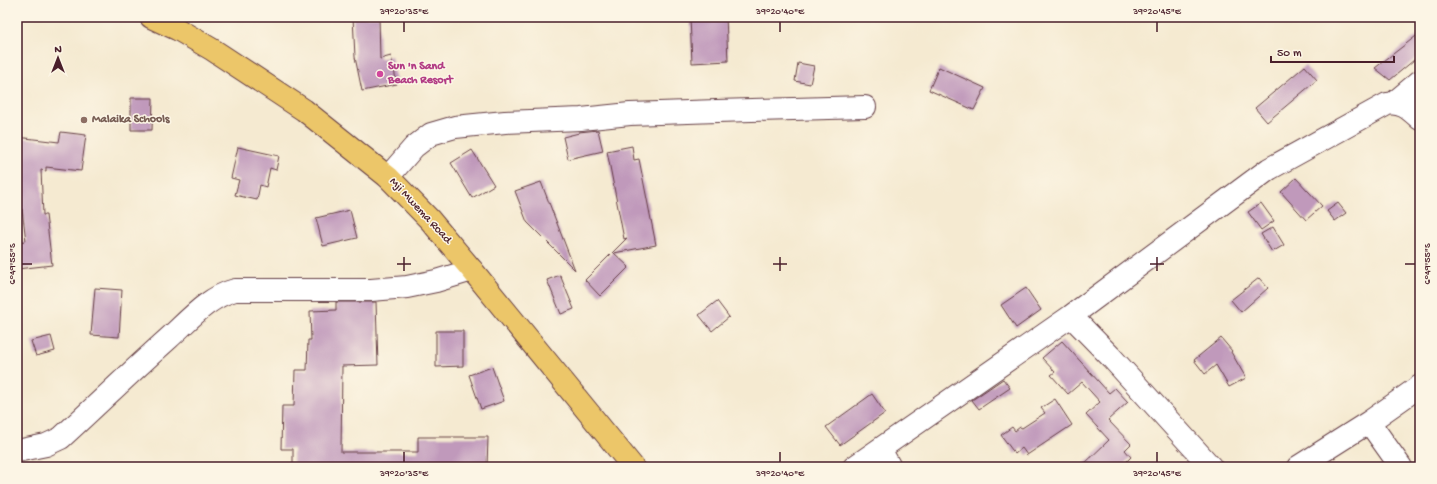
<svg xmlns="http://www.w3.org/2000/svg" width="1437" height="484" viewBox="0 0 1437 484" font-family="'Gochi Hand',sans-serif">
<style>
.building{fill:#c099bb}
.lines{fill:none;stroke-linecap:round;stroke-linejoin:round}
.minor-casing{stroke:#643d44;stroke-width:24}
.major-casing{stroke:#643d44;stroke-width:24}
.minor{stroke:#fff;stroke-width:22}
.major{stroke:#ecc669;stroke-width:22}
.ticks{fill:none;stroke:#4a1f2b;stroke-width:1.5}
.hotel-dot{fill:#d1479c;stroke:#fcf5e5;stroke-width:1.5}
.education-dot{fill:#8d6e63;stroke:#fcf5e5;stroke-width:1.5}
.labels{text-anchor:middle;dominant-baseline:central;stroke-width:3;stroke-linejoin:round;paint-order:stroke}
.hotel-label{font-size:12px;font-weight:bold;fill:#b23c85;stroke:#fcf5e5;text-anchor:start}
.education-label{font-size:12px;font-weight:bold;fill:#785e54;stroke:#fcf5e5;text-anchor:start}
.street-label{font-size:12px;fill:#4a1f2b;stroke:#fcf5e5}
.neatline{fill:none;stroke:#4a1f2b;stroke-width:1.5}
.ticks-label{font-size:10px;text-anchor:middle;fill:#4a1f2b}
</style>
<rect width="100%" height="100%" fill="#fcf5e5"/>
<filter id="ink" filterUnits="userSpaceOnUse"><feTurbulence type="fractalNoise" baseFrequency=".025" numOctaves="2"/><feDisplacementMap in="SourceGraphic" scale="8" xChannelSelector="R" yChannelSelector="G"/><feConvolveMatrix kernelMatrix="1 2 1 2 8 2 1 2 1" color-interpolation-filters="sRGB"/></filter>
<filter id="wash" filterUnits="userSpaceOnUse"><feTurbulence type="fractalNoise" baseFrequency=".012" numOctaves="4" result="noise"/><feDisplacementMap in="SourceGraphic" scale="16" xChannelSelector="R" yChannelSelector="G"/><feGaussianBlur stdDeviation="0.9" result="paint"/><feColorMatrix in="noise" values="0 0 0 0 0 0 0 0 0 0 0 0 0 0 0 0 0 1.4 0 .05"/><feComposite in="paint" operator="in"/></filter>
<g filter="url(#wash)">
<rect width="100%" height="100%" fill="#f5ead1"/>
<g id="blocks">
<path class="building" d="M 353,17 L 379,17 L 380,59 L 391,56 L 397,84 L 362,91 L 355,57 Z
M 690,17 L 726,17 L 728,61 L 692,63 Z
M 1420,33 L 1420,55 L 1390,80 L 1375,68 Z
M 798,63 L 814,66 L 810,84 L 795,81 Z
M 1305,66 L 1317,80 L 1267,122 L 1255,108 Z
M 939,67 L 985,88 L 974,110 L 929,90 Z
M 131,98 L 153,98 L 152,130 L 131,130 Z
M 598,130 L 603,151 L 568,159 L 563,137 L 579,133 L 579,132 Z
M 61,132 L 86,135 L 81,171 L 46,167 L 46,171 L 41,170 L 43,215 L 46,215 L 52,265 L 17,269 L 17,242 L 26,241 L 22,209 L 17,210 L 17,137 L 59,142 Z
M 632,146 L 634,160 L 639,159 L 656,245 L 614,253 L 629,267 L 600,296 L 585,280 L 627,238 L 624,239 L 607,151 Z
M 238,147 L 279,156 L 276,170 L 270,168 L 266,187 L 260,185 L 257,200 L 235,195 L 239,180 L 231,178 Z
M 472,150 L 494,185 L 472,198 L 451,163 Z
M 1296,178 L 1322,206 L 1306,220 L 1281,192 Z
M 541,182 L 575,270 L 527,222 L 515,191 Z
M 1261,203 L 1274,221 L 1261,230 L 1248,212 Z
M 1338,203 L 1346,213 L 1335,221 L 1327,211 Z
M 350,210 L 357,238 L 323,246 L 316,218 Z
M 1273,227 L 1284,245 L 1272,252 L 1261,234 Z
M 560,275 L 574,309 L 561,314 L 547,280 Z
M 1259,278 L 1268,288 L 1241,312 L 1231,300 Z
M 95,288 L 122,290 L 119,337 L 91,335 Z
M 1026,288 L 1041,310 L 1016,328 L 1001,305 Z
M 717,301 L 729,317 L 712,331 L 699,315 Z
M 336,302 L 376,302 L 378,365 L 342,366 L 341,452 L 418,452 L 418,437 L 488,437 L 487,467 L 293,466 L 293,449 L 281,449 L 282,406 L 294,406 L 295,370 L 307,370 L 308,340 L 311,340 L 310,311 L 336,310 Z
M 436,331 L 463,331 L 463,366 L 436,367 Z
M 51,336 L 55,351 L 36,356 L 31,341 Z
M 1221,338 L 1232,351 L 1231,352 L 1246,378 L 1229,387 L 1216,365 L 1205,374 L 1194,360 Z
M 1062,341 L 1109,393 L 1115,388 L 1128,402 L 1108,420 L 1131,444 L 1125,450 L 1131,457 L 1121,467 L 1081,467 L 1109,440 L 1086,415 L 1100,402 L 1082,382 L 1068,394 L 1051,375 L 1055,372 L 1042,358 Z
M 492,367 L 504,401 L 481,409 L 469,375 Z
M 1003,379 L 1010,388 L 979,409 L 972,400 Z
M 872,394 L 885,413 L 840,445 L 826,427 Z
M 1055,399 L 1072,425 L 1027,455 L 1022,448 L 1015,454 L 1001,435 L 1012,427 L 1015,431 L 1020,427 L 1022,428 L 1045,413 L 1041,408 Z"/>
</g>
</g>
<g filter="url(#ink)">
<use href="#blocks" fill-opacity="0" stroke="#643d44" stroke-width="1"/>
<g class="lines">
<defs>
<path id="minor" d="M 1395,102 L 1420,81
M 388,177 L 414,147 L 431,134 L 455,127 L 505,122 L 581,119 L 630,114 L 717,111 L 865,107
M 1071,316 L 1112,358 L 1211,467
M 1369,422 L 1401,467
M 880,449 L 890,467
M 17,451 L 46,445 L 61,438 C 97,405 132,371 169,338 C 189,320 208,297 235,290 L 371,290 L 407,287 L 436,281 L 472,270
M 854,467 L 1071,316 L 1269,169 L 1387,104 C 1401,101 1410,110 1420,119
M 1298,467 L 1369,422 L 1420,386"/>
<path id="major" d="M 151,17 L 177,29 L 213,50 L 304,110 L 388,177 L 430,220 L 472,270 L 633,467"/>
</defs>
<use href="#minor" class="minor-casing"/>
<use href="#major" class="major-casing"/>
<use href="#minor" class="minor"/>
<use href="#major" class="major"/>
</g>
</g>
<path class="ticks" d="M 404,22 L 404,32M 780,22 L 780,32M 1157,22 L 1157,32M 404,257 L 404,271M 780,257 L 780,271M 1157,257 L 1157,271M 22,264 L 32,264M 397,264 L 411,264M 773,264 L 787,264M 1150,264 L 1164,264M 1405,264 L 1415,264M 404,452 L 404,462M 780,452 L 780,462M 1157,452 L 1157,462"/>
<circle class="hotel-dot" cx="380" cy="74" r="4"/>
<circle class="education-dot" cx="84" cy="120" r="4"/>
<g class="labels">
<g class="hotel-label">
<text x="388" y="67">Sun 'n Sand<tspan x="388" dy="14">Beach Resort</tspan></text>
</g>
<g class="education-label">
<text x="92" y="120">Malaika Schools</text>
</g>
<g class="street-label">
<text transform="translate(420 211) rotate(47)">Mji Mwema Road</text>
</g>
</g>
<rect width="1437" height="484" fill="none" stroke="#fcf5e5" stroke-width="44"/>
<g transform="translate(58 58)" stroke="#fcf5e5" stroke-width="3" paint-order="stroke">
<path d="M0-3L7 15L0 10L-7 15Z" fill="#4a1f2b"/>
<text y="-6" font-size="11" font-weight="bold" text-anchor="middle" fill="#4a1f2b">N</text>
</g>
<path d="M1271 56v6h123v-6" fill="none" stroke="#4a1f2b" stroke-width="2"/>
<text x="1277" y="56" font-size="12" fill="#4a1f2b" stroke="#fcf5e5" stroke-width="3" paint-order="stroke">50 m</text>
<rect x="22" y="22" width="1393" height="440" class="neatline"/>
<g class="ticks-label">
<text x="404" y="14">39°20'35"E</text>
<text x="780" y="14">39°20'40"E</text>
<text x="1157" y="14">39°20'45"E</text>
<text transform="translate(11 264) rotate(-90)" y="4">6°49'55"S</text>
<text transform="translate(1426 264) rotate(-90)" y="4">6°49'55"S</text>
<text x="404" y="476">39°20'35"E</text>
<text x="780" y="476">39°20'40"E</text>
<text x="1157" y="476">39°20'45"E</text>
</g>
</svg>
